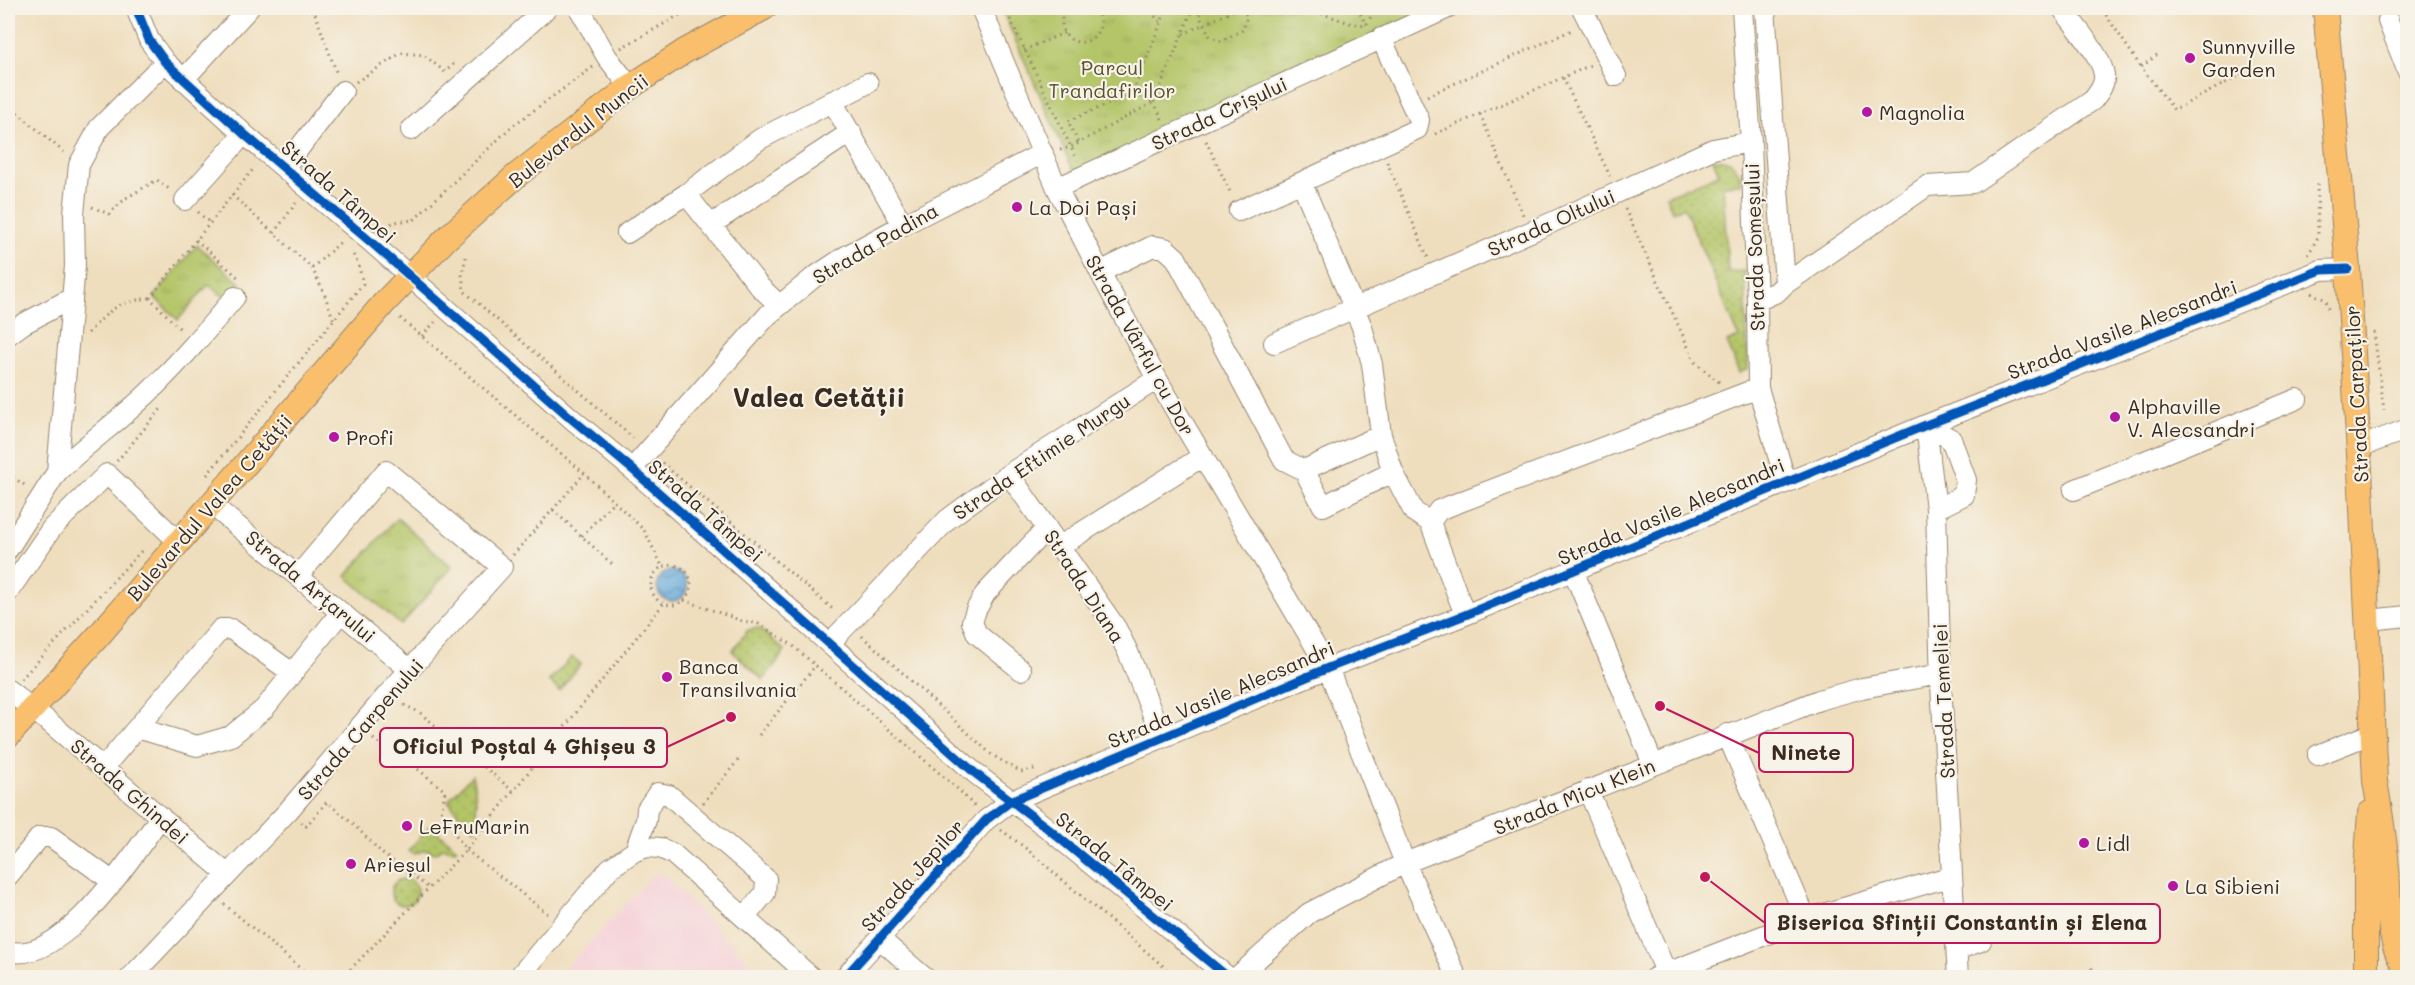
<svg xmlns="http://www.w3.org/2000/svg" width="2415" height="985" viewBox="0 0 2415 985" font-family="Mali,sans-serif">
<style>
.built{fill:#f6cfd8}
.grass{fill:url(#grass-dots);stroke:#777843;stroke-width:1.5}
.park{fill:url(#park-tufts);stroke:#777843;stroke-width:1.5}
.water{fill:url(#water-waves);stroke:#526a7d;stroke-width:1.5}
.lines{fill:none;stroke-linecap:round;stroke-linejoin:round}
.minor-casing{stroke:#95846e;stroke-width:22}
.major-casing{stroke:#95846e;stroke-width:26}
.path{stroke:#95846e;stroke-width:3;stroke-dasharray:1.5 4.5;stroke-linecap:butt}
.minor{stroke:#fff;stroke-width:20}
.major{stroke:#f9bf6d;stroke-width:24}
.cycleway-casing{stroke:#f7f3e8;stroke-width:13}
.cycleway{stroke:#0057b8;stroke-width:9}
.poi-dot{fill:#b5179e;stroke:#f7f3e8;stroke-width:2}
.labels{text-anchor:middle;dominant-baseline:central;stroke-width:4.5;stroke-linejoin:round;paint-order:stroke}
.poi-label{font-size:20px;fill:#3b2a1e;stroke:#f7f3e8;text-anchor:start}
.park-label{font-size:20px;fill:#595130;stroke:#f7f3e8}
.street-label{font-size:20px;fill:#3b2a1e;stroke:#f7f3e8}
.district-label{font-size:26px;font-weight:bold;fill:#3b2a1e;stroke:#f7f3e8}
.leader{fill:none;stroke:#c2185b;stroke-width:2}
.callout-dot{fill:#c2185b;stroke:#f7f3e8;stroke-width:2}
.callout{fill:#f7f3e8;stroke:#c2185b;stroke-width:2}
.callout-label{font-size:21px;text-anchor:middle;font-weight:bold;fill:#3b2a1e}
</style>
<defs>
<pattern id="grass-dots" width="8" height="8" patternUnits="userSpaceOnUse" patternTransform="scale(1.5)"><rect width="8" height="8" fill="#b3c568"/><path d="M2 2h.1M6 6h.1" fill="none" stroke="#9ba95a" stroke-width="1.8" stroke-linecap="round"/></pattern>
<pattern id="park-tufts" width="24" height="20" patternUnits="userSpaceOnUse" patternTransform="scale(1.5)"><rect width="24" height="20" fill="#b3c568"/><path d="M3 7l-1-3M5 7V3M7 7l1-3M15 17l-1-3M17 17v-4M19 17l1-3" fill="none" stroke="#9ba95a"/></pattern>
<pattern id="water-waves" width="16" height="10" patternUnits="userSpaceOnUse" patternTransform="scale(1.5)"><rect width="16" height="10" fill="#68aadc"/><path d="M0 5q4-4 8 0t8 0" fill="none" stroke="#578bb2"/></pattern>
</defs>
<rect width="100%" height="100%" fill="#f7f3e8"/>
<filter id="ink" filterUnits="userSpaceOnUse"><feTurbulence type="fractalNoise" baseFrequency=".0167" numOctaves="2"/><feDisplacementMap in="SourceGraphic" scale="12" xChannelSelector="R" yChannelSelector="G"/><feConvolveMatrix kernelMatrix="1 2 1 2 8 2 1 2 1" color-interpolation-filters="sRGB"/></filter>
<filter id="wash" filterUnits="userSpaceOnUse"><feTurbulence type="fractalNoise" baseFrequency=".008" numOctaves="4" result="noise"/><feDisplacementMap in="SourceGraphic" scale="24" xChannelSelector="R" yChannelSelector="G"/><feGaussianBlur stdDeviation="1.35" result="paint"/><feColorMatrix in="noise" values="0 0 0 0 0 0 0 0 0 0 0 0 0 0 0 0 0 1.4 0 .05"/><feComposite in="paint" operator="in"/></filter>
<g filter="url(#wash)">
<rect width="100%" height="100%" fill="#efdebd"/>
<path class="built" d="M 654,874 L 662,874 L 764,977 L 557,977 Z"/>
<path class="grass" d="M 1713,159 L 1730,161 L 1740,174 L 1740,184 L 1723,185 L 1728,272 L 1745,271 L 1748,369 L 1739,373 L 1727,342 L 1739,337 L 1684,207 L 1672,211 L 1666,196 L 1719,174 Z
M 759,628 L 785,651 L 763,680 L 732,651 L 748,630 Z
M 572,657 L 581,664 L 559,691 L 549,681 Z
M 472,775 C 476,793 478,810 475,829 L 462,818 L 448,801 Z
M 430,826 L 457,848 L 455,850 L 442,848 L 435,853 L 425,850 L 414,854 L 408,851 Z
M391 892a13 13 0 1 1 26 0a13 13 0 1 1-26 0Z"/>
<path class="park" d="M 1001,8 L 1438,8 L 1075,174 Z
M 197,245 L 242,285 L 229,300 L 208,285 L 178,320 L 154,297 Z
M 397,518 L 452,567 L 401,625 L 346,576 Z"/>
<path class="water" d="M657 586a15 15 0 1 1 30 0a15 15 0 1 1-30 0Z"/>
</g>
<g filter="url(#ink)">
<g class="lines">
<defs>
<path id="minor" d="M 136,8 L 149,40 L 165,62 L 244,134 L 372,243 L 572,419 L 632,469 L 976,774 L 1046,827 L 1229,978
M 579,8 L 607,57 L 630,87
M 981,8 L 1057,188 L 1100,272 L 1157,379 L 1328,668 L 1405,863 L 1457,978
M 1582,8 L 1616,76
M 1742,8 L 1751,142 L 1757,301 L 1758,388 L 1786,482
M 2388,21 L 2408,72
M 183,80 L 249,8
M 832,101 L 903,225
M 411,130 L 547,8
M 284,168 L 343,91
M 1302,183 L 1362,327 L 1372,364 L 1381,435 L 1393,472 L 1414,512 L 1430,522
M 1057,188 L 1448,8
M 686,194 L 760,287 L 779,305
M 185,200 L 244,134
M 1239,211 L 1417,129 L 1419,120 L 1381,38
M 712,224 L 851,132
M 627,233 L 686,194 L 760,139 L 868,83
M 1100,272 L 1153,246 L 1165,248 L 1176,258 L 1284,460 L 1304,470 L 1381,435
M 1785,284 L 1927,186 L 1973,183 L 2093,100 C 2099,92 2105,85 2104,75 C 2102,56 2073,24 2062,8
M 1757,301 L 1777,292 L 1785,284 L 1765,8
M 8,335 L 23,324 L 72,298
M 1274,343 L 1544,226 L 1713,149 L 1751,142
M 1926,425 L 1936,509 L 1941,684 L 1958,978
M 1926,425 L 1951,439 L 1966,480 L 1964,495 L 1936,509
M 2359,447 L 2408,429
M 632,469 L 768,315 L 813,278 L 846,256 L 903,225 L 1043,153
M 1304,470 L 1323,506 L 1393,472
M 57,472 C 86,444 119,421 148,393 C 179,363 207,330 235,297
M 1009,474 L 1116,628 L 1128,652 L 1162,738
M 2074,490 L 2297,399
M 211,504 L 410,670
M 1060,546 L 1203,456
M 8,549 L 57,472 L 75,266 L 74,213 L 79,165 L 99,128 L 165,62
M 1573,570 L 1653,764
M 8,592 L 52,528 L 107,474 L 179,542
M 1465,615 L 1430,522 L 1439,510 L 1758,388
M 2368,620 L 2408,616
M 830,643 L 948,519 L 1009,474 L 1157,379
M 1021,670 L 977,634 L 972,622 L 976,610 L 985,594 L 1047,528
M 8,690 L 49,722 L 227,874
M 137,728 L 197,746 L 231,736 L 264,709 L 341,612
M 1727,734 L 1806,919
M 2318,755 L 2373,733
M 103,768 L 221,629 L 231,629 L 292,673
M 1588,790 L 1666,972
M 635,851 L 646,820 L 647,809 L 658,793 L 669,795 L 766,879 L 765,893 L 745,917
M 8,876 L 40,837 L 51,837 L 112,881
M 880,939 L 925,978
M 1957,950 L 1981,941
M 8,951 C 62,967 132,855 161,817
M 130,978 L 288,811 L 387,695 L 502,567 L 386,471 L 298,576
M 518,978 L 610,868 L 635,851 L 647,847 L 660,848 L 673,854 L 812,978
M 844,978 L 986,820 L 1011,801 L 1328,668 L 1465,615 L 1926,425 L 2321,270 L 2348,269
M 1236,978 L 1309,913 L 1405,863 L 1819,700 L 1862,688 L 1941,674
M 1654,978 L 1806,919 L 1952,876"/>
<path id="major" d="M 2325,8 L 2348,269 L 2361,488 L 2375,781 C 2380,810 2385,839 2387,869 C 2390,904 2385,942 2408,972
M 8,736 L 100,634 L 384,303 L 447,238 L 517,175 L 630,87 L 685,51 L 764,8
M 2366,978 L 2366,870 L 2370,813"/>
</defs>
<use href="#minor" class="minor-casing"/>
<use href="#major" class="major-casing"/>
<path class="path" d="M 287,8 L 314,11 L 337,74
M 1005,8 L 1077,160
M 1068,8 L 1062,15 L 1062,29 C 1079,60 1116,29 1093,8
M 1146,8 L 1162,23
M 1202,8 L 1199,15 L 1210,36 L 1221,41 L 1243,30 L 1247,16 L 1242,8
M 1304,8 L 1350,23 L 1366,25 L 1376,8
M 1358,8 L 1366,25
M 1099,15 L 1116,8
M 2106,15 L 2141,67
M 1183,34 L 1239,8
M 621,48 L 692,8
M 1024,50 L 1064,33
M 2157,55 L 2141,67 L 2174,110 L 2241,75 L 2239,65
M 1563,78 L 1610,176
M 356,82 L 401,53 L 424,55 L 445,72 L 457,61
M 1427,96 L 1574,29
M 8,105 L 66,154
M 1480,114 L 1523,215
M 1162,119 L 1154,102 L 1193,8
M 1435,134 L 1591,65
M 1206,141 L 1231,194
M 1078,142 L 1068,121 L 1132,94
M 1060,150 L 1071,147 L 1154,102 L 1132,94 L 1167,8
M 1387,162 L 1428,258
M 232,195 L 312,268 L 324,293 L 334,321
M 92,207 L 109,214 L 126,198 L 157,180 L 169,189
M 1625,209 L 1695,362 L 1720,383
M 198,212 L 210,223
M 387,228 L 393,222 L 414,220 L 511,127 L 593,67
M 274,233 L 296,203
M 196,240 L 240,279
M 2308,255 L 2318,237 L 2317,180
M 466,257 L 462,274 L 464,291 L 633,438
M 312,268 L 343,240
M 2311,293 L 2326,300 L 2328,309
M 150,298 L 254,168
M 400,318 L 585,474 L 644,530 L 662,566
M 2374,332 L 2384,410
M 88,333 C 112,308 115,303 150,298 L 181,330
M 422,336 L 435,322
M 117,461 L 161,409
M 662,463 L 835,611
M 8,474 L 26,486
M 207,475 L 363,284 L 358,263 L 351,251
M 553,510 L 612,564
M 582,536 L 613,502
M 513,555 L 584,474
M651 585a20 20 0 1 1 40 0a20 20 0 1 1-40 0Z
M 684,600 L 745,622 L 757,623 L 792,645 L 960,791 L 974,806
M 862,636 L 992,755 L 1021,772 L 1038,768
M 21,679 L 144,548
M 404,705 L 419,712 L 513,791
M 759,735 L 816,665
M 373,739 L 419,770 L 445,791 L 441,813 L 466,850 L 548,914
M 703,803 L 739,759
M 301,822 L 306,826 L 327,802 L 354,825 L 383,854 L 429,888
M 1001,830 L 1023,846 L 1177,978
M 224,904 L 312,978
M 342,978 L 466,850 L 664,603
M 2080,978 L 2093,973 L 2091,965"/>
<use href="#minor" class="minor"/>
<use href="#major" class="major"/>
<defs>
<path id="cycleway" d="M 136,8 L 149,40 L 165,62 L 244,134 L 372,243 L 572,419 L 632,469 L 976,774 L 1046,827 L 1229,978
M 844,978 L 986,820 L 1011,801 L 1328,668 L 1465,615 L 1926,425 L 2321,270 L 2348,269"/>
</defs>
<use href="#cycleway" class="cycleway-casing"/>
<use href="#cycleway" class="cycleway"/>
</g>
</g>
<g class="poi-dot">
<circle cx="2190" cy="58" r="6"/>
<circle cx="1867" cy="112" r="6"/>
<circle cx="1017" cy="207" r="6"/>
<circle cx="2115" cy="417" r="6"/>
<circle cx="334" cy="437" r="6"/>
<circle cx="667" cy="677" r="6"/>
<circle cx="407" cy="826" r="6"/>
<circle cx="2084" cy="843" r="6"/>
<circle cx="351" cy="864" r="6"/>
<circle cx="2173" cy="886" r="6"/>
</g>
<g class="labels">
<g class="poi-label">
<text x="2202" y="46">Sunnyville<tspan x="2202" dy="23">Garden</tspan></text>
<text x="1879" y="112">Magnolia</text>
<text x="1029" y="207">La Doi Pași</text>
<text x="2127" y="406">Alphaville<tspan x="2127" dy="23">V. Alecsandri</tspan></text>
<text x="346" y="437">Profi</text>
<text x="679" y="666">Banca<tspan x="679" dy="23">Transilvania</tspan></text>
<text x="419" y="826">LeFruMarin</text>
<text x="2096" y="843">Lidl</text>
<text x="363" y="864">Arieșul</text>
<text x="2185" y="886">La Sibieni</text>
</g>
<g class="park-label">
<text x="1112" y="67">Parcul<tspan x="1112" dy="23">Trandafirilor</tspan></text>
</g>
<g class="street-label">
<text transform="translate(1219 113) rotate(-25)">Strada Crișului</text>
<text transform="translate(578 130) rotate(-38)">Bulevardul Muncii</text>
<text transform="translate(339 191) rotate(41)">Strada Tâmpei</text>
<text transform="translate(1551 222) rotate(-24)">Strada Oltului</text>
<text transform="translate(875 243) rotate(-30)">Strada Padina</text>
<text transform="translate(1754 247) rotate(-92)">Strada Someșului</text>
<text transform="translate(2122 329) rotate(-21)">Strada Vasile Alecsandri</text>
<text transform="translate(1141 345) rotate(61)">Strada Vârful cu Dor</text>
<text transform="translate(2356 394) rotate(-93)">Strada Carpaților</text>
<text transform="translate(1041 456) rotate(-34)">Strada Eftimie Murgu</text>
<text transform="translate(209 507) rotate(-49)">Bulevardul Valea Cetății</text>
<text transform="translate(706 510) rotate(41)">Strada Tâmpei</text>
<text transform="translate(1671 511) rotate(-23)">Strada Vasile Alecsandri</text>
<text transform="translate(311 586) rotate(40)">Strada Arțarului</text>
<text transform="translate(1085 586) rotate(57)">Strada Diana</text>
<text transform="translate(1221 694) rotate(-23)">Strada Vasile Alecsandri</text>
<text transform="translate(1943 701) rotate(-93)">Strada Temeliei</text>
<text transform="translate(360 729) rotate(-49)">Strada Carpenului</text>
<text transform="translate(130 791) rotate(41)">Strada Ghindei</text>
<text transform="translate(1574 796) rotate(-22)">Strada Micu Klein</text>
<text transform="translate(1115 861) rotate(39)">Strada Tâmpei</text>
<text transform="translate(912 875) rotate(-48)">Strada Jepilor</text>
</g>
<g class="district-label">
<text x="819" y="397">Valea Cetății</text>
</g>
</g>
<path class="leader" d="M731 717L667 747M1660 706L1759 753M1705 877L1765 923"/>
<g class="callout-dot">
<circle cx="731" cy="717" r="6"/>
<circle cx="1660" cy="706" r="6"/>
<circle cx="1705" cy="877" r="6"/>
</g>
<g class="callout">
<rect x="380" y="728" width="287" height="39" rx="6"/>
<rect x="1759" y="733" width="94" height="39" rx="6"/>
<rect x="1765" y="904" width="395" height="39" rx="6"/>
</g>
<g class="callout-label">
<text x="524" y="754">Oficiul Poștal 4 Ghișeu 3</text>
<text x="1806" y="760">Ninete</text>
<text x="1962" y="930">Biserica Sfinții Constantin și Elena</text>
</g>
<rect width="2415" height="985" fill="none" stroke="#f7f3e8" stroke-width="30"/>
</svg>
